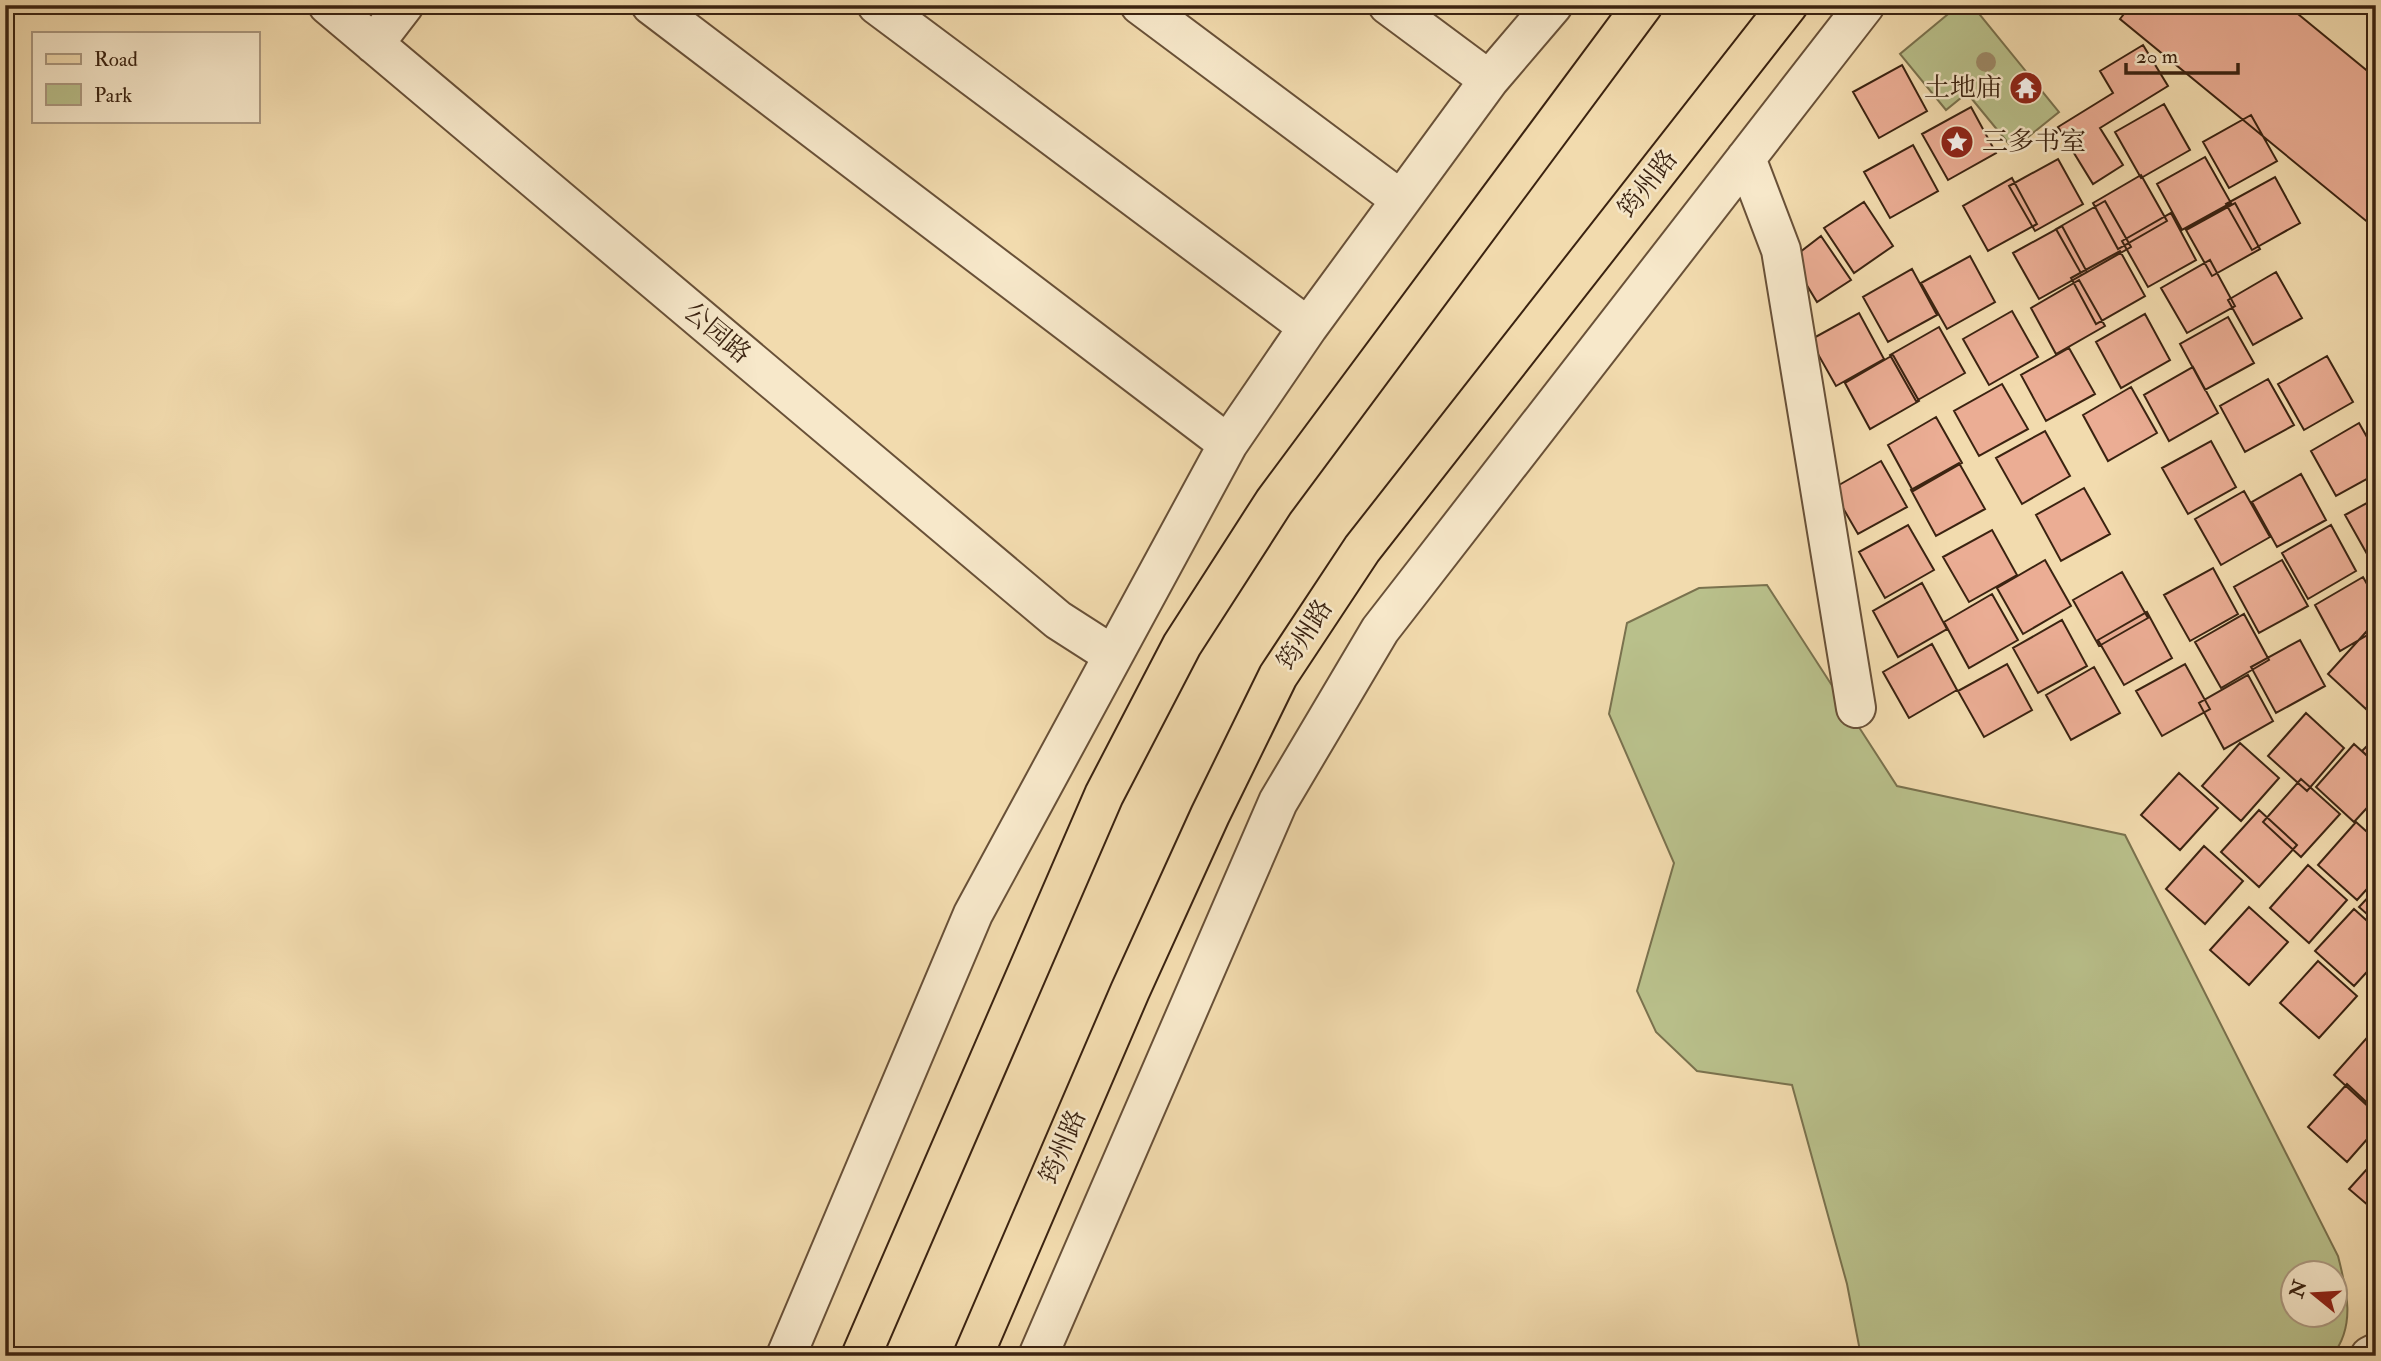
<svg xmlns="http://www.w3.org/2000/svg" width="2381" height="1361" viewBox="0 0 2381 1361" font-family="'IM FELL Double Pica','Noto Serif SC',serif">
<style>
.green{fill:#b9c08b;stroke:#7a724e;stroke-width:2;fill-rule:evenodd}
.building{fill:#ebad94;stroke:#3b2311;stroke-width:2}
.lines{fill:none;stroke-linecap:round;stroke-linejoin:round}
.minor-casing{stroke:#695138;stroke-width:42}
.major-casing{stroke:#3b2311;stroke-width:42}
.minor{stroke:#f7e8ca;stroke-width:38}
.major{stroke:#f2dbae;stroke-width:38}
.tree{fill:#9e8b69}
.labels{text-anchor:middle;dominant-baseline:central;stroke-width:5;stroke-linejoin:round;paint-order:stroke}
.poi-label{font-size:26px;fill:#3b2311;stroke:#f7e8ca;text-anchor:end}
.street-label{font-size:26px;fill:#3b2311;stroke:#f7e8ca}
</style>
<rect width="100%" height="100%" fill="#f2dbae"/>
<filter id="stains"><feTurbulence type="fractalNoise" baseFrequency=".00286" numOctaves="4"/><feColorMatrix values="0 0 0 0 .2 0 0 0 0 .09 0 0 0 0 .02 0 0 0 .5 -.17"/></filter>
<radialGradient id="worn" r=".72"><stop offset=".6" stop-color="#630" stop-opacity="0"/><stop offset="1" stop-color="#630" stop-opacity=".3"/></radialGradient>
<path class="green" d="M 1959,5 L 1972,5 L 2059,112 L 2013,149 L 1967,93 L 1946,110 L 1900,54 Z
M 1767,585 L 1897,786 L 2125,835 L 2338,1256 C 2347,1291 2356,1326 2332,1356 L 1861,1356 L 1847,1284 L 1792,1085 L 1697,1071 L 1656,1032 L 1637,991 L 1674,863 L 1609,714 L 1627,623 L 1699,588 ZM 2294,1274 L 2336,1274 L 2336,1316 L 2294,1316 Z"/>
<path class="building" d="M 2131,5 L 2287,5 L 2376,78 L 2376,229 L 2120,19 Z
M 2143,45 L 2168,86 L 2100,128 L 2123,165 L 2093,184 L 2058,127 L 2113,93 L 2100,71 Z
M 1902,65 L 1927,111 L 1879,138 L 1853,92 Z
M 2164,104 L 2190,150 L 2141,178 L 2115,132 Z
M 1971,107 L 1996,153 L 1948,180 L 1922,134 Z
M 2251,115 L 2277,161 L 2229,188 L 2203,142 Z
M 1913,145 L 1938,191 L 1890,218 L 1864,172 Z
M 2205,157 L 2231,203 L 2182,230 L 2157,184 Z
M 2058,159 L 2083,204 L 2035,231 L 2009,186 Z
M 2141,175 L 2167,221 L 2118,249 L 2093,203 Z
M 2275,177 L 2300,223 L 2252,250 L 2226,204 Z
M 2012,178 L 2037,224 L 1988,251 L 1963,206 Z
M 2105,201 L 2131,247 L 2082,275 L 2056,229 Z
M 1864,202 L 1893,246 L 1854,273 L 1824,228 Z
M 2235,203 L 2260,249 L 2212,276 L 2186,230 Z
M 2171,213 L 2196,260 L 2148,287 L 2122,241 Z
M 2062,226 L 2087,272 L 2039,299 L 2013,253 Z
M 1821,236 L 1851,280 L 1817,302 L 1791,259 Z
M 2120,251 L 2145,296 L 2096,324 L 2071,278 Z
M 1970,256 L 1995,302 L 1947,329 L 1921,283 Z
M 2210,260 L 2235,306 L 2187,333 L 2161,288 Z
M 1912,269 L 1937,315 L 1888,342 L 1863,297 Z
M 2276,272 L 2302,318 L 2253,345 L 2228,300 Z
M 2079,280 L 2105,326 L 2056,354 L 2031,308 Z
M 2012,311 L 2038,357 L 1989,385 L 1963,339 Z
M 1859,313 L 1884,359 L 1836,386 L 1810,340 Z
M 2145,314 L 2170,360 L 2121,388 L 2096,342 Z
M 2228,317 L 2254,363 L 2205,390 L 2180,344 Z
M 1939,327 L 1965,373 L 1916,401 L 1890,355 Z
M 2069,348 L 2095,394 L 2046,421 L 2021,375 Z
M 1893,355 L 1919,401 L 1870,429 L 1845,383 Z
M 2327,356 L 2353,402 L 2304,430 L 2278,384 Z
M 2193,367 L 2218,413 L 2169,441 L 2144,395 Z
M 2268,379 L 2294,425 L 2245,452 L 2220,406 Z
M 2002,384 L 2028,429 L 1979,456 L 1954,411 Z
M 2131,387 L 2157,433 L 2108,461 L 2083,415 Z
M 1936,417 L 1962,463 L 1913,491 L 1888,445 Z
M 2359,423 L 2376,453 L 2376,474 L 2336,496 L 2311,451 Z
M 2045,431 L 2070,476 L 2022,504 L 1996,458 Z
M 2211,441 L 2236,487 L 2188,514 L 2162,468 Z
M 1881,461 L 1907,507 L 1858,534 L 1832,489 Z
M 1959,463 L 1985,509 L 1936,536 L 1911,490 Z
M 2301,474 L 2326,520 L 2277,547 L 2252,502 Z
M 2084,488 L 2110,534 L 2061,561 L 2036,515 Z
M 2244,491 L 2270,537 L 2221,565 L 2195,519 Z
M 2376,498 L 2376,558 L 2371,561 L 2345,515 Z
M 1908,525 L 1934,570 L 1885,598 L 1859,552 Z
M 2331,525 L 2356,571 L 2308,599 L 2282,553 Z
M 1992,530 L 2017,575 L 1969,602 L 1943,557 Z
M 2045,560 L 2071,606 L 2023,634 L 1997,588 Z
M 2282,560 L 2308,606 L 2259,633 L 2234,587 Z
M 2213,568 L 2238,614 L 2190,641 L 2164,595 Z
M 2122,572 L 2148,618 L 2099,646 L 2073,600 Z
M 2363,577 L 2376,600 L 2376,630 L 2340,651 L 2315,605 Z
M 1922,583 L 1947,629 L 1898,657 L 1873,611 Z
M 1992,594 L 2018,640 L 1969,668 L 1944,622 Z
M 2147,612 L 2172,658 L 2124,685 L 2098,640 Z
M 2244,614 L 2269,660 L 2221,688 L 2195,642 Z
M 2062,620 L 2087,666 L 2038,693 L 2013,648 Z
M 2366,632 L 2376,641 L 2376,699 L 2366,709 L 2328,674 Z
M 2300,640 L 2325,686 L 2276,713 L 2251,667 Z
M 1932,644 L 1957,690 L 1909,718 L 1883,672 Z
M 2007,664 L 2032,710 L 1984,737 L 1958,691 Z
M 2185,664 L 2210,709 L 2162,736 L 2136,691 Z
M 2094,667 L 2120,713 L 2071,740 L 2046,695 Z
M 2248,675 L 2273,721 L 2224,749 L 2199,703 Z
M 2306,713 L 2344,748 L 2307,791 L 2268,756 Z
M 2376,737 L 2376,764 L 2362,751 Z
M 2240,743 L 2279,778 L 2241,821 L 2202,786 Z
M 2354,744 L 2376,764 L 2376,798 L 2354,822 L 2316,787 Z
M 2179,773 L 2218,808 L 2180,850 L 2141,815 Z
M 2301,779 L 2340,814 L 2301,857 L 2263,822 Z
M 2259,810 L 2297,845 L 2259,887 L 2221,852 Z
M 2356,822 L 2376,840 L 2376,879 L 2357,900 L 2318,865 Z
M 2204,846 L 2243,881 L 2205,924 L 2166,889 Z
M 2308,865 L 2347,900 L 2309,943 L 2270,908 Z
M 2376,889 L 2376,922 L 2359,907 Z
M 2249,907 L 2288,942 L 2249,985 L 2210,950 Z
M 2354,909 L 2376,929 L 2376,962 L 2354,986 L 2315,951 Z
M 2318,961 L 2357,996 L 2319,1038 L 2280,1003 Z
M 2372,1032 L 2376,1035 L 2376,1106 L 2372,1110 L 2334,1075 Z
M 2347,1084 L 2376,1111 L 2376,1129 L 2347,1162 L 2308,1127 Z
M 2376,1159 L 2376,1212 L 2349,1189 Z"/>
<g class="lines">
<defs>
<path id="minor" d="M 328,5 L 1058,620 L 1111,654
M 651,5 L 1228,444
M 877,5 L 1308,327
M 1140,5 L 1401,200
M 1388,5 L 1489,80
M 374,44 L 404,5
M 1746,158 L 1781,250 L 1856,708
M 786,1356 L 973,914 L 1228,444 L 1308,327 L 1489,80 L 1553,5
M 1038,1356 L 1278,802 L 1380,630 L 1865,5
M 2370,1356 L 2376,1353"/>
<path id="major" d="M 861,1356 L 1104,795 L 1182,645 L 1274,502 L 1643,5
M 973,1356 L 1130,991 L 1210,815 L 1278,676 L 1362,549 L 1788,5"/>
</defs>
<use href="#minor" class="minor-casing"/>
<use href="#major" class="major-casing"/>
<use href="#minor" class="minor"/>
<use href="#major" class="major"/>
</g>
<circle class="tree" cx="1986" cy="62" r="10"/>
<defs>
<symbol id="temple-disc" viewBox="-11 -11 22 22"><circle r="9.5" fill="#8f2418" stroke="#f7e8ca"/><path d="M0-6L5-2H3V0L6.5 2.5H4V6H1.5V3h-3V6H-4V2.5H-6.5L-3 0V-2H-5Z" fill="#fff"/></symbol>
<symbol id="sight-disc" viewBox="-11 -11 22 22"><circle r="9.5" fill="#8f2418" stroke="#f7e8ca"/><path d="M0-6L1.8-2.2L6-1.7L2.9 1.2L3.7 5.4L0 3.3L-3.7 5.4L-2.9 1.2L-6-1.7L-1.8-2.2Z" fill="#fff"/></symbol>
</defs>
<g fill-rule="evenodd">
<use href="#temple-disc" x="2007" y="69" width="38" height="38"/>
<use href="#sight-disc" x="1938" y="123" width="38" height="38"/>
</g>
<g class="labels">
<g class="poi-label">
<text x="2002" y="88">土地庙</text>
<text x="1982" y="142" text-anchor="start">三多书室</text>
</g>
<g class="street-label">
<text transform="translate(1648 184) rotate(-52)">筠州路</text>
<text transform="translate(717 333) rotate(40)">公园路</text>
<text transform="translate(1305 635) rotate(-57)">筠州路</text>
<text transform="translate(1063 1147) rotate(-67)">筠州路</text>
</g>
</g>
<rect width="2381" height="1361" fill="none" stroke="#f2dbae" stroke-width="28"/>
<rect x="7" y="7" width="2367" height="1347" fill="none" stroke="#3b2311" stroke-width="3.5"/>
<rect x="14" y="14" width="2353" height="1333" fill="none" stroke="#3b2311" stroke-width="2"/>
<rect x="32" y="32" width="228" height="91" fill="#f7e8ca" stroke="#ac9980" stroke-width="2"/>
<rect x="46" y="54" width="35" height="10" fill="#f2dbae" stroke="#ac9980" stroke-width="2"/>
<text x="94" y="66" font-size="21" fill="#3b2311">Road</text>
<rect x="46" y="84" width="35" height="21" fill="#b9c08b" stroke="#ac9980" stroke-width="2"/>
<text x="94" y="102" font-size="21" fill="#3b2311">Park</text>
<g transform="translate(2314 1294) rotate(288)"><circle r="33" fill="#f7e8ca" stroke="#ac9980" stroke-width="2"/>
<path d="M0-5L12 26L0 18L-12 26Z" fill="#8f2418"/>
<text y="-10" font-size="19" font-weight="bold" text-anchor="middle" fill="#3b2311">N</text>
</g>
<path d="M2126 63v10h112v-10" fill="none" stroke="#3b2311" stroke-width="3.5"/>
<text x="2136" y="63" font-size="21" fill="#3b2311" stroke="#f7e8ca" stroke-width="5" paint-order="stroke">20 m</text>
<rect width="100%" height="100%" filter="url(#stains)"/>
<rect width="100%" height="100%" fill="url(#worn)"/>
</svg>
